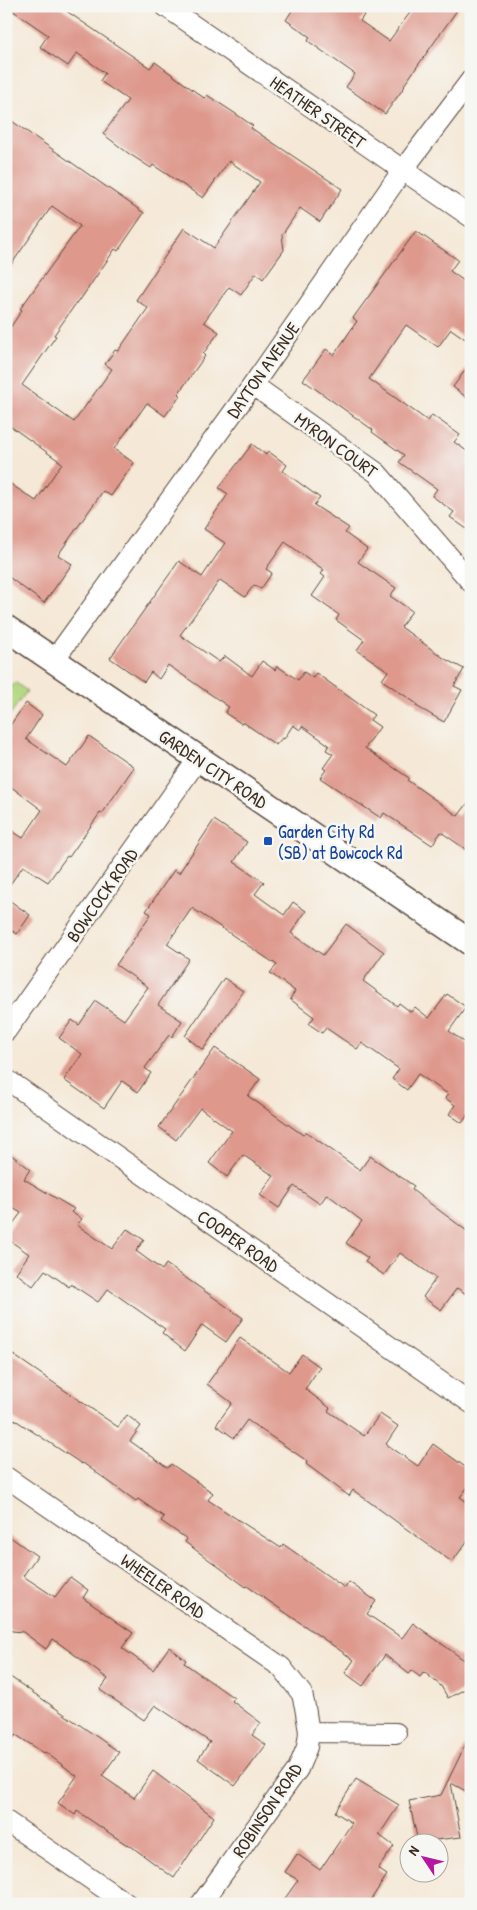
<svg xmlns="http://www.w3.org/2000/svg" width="477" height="1910" viewBox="0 0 477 1910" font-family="'Patrick Hand',sans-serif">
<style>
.green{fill:#b1d67f;stroke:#76804e}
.building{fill:#de988c}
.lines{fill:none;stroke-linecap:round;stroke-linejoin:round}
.minor-casing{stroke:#57463a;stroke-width:22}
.tertiary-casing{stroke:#57463a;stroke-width:28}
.minor{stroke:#fff;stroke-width:20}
.tertiary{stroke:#fff;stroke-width:25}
.transit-dot{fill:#1a4fb4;stroke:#f6f6f2;stroke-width:2}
.labels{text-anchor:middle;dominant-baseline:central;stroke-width:5;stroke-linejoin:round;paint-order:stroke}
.street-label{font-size:18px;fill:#3b2a1e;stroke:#f6f6f2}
.transit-label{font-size:18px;fill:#164399;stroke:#f6f6f2;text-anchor:start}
</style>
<rect width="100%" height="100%" fill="#f6f6f2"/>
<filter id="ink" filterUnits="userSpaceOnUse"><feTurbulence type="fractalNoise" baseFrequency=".02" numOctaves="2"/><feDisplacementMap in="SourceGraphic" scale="10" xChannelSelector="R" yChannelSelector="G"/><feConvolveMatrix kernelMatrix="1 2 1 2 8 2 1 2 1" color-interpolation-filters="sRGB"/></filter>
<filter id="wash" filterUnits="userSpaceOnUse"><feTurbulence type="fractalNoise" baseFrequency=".0096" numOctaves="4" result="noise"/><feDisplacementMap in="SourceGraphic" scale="20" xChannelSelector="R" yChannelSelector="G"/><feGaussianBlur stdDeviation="1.12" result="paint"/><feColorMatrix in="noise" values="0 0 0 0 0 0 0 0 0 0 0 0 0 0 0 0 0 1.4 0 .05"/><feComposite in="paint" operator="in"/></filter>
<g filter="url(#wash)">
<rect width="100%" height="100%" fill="#f5e8d6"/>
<path class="green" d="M 15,682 L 27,691 L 6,720 L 6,695 Z"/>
<g id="blocks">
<path class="building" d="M 6,6 L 59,6 L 150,68 L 155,62 L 204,98 L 207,95 L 236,114 L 253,126 L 251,128 L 342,189 L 320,222 L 300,208 L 282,235 L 284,250 L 263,279 L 256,273 L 241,295 L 229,287 L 204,322 L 219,332 L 203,354 L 205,356 L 178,394 L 180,396 L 165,416 L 147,403 L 114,449 L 134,463 L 111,496 L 103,491 L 58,555 L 72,564 L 44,603 L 6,575 L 6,481 L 36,501 L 62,463 L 6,423 L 6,334 L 22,310 L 20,309 L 80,226 L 52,206 L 6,272 L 6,117 L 144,213 L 118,251 L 115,249 L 80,300 L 79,299 L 54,335 L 56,336 L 22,385 L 74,422 L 112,369 L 105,364 L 115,350 L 118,351 L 148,308 L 136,300 L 184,228 L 214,248 L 260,182 L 229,161 L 203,198 L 153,165 L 151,168 L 128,153 L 103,134 L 128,100 L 100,81 L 105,73 L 77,53 L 68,66 L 40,47 L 48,35 Z
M 295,6 L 370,6 L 360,21 L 389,41 L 415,6 L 460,6 L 404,85 L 405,86 L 385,114 L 346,87 L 355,74 L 308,41 L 310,37 L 286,20 Z
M 416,231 L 458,260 L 450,271 L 471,286 L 471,343 L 451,329 L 438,347 L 406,325 L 369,379 L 428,421 L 432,415 L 460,435 L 454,442 L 471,454 L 471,532 L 450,517 L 454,512 L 432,496 L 437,489 L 399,462 L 404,455 L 372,432 L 373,430 L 303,380 L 326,349 L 334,355 L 357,321 L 353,318 Z
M 471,362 L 471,401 L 453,387 Z
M 252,444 L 266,455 L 268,451 L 287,465 L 283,471 L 320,498 L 314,505 L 349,528 L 345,533 L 367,549 L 358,562 L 396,588 L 390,596 L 412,611 L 401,627 L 445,659 L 464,669 L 454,686 L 462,690 L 444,722 L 416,706 L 417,704 L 382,680 L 388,671 L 357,650 L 364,640 L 336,620 L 339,615 L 312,596 L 325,577 L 321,574 L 324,570 L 285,542 L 266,569 L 272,573 L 261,589 L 254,585 L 245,597 L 220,580 L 180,635 L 219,662 L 225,656 L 252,676 L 262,661 L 275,670 L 277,666 L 298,680 L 304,672 L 313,678 L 316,673 L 374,715 L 370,720 L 380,727 L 365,748 L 409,778 L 407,780 L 458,816 L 471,799 L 471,853 L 441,832 L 432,845 L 384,813 L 381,818 L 320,778 L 326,770 L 323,768 L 333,754 L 326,750 L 329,745 L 302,726 L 300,730 L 293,725 L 284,739 L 282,738 L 276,745 L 243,722 L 242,724 L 225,713 L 229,707 L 168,665 L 159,679 L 151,672 L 144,682 L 110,658 L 179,561 L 202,577 L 225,543 L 204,529 L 228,494 L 219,488 Z
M 26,703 L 42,715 L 26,739 L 67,767 L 89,736 L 134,767 L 102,814 L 100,813 L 69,857 L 67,856 L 48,882 L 23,866 L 6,890 L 6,827 L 23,838 L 42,810 L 6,783 L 6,731 Z
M 214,820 L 247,842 L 234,862 L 264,882 L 255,894 L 284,915 L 293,902 L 306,911 L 291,933 L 323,955 L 346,924 L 384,952 L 363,981 L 397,1006 L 399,1003 L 411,1012 L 415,1007 L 429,1018 L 447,994 L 466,1007 L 449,1031 L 471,1047 L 471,1117 L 468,1115 L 462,1123 L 449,1114 L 455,1105 L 445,1098 L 448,1094 L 418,1074 L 407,1090 L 392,1079 L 399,1069 L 362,1043 L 357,1049 L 326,1028 L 322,1033 L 309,1024 L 314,1017 L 290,999 L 295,991 L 270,973 L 277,965 L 192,908 L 167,944 L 189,959 L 158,1005 L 182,1021 L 172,1037 L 169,1035 L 145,1068 L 151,1073 L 138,1092 L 122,1081 L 104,1108 L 64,1080 L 82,1054 L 59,1038 L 72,1020 L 79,1025 L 96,1001 L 124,1020 L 148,987 L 116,965 L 151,914 L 146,911 L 174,870 L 179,873 Z
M 6,898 L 30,915 L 17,934 L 6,927 Z
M 224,978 L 243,991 L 203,1050 L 185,1036 Z
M 215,1048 L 260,1079 L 248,1096 L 303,1135 L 306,1132 L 360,1170 L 370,1156 L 414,1186 L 412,1190 L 471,1234 L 471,1297 L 457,1288 L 441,1310 L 423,1297 L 436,1278 L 400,1253 L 384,1275 L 365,1262 L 368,1258 L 346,1243 L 362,1221 L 327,1194 L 320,1204 L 294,1186 L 279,1208 L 260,1195 L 274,1176 L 243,1155 L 227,1177 L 209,1163 L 232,1131 L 200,1108 L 176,1140 L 159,1127 Z
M 6,1151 L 30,1169 L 24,1179 L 74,1209 L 71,1212 L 82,1219 L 77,1225 L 112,1249 L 127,1229 L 144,1240 L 136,1251 L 162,1270 L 166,1264 L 243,1318 L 226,1342 L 202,1325 L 185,1351 L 162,1333 L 165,1329 L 108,1289 L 98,1302 L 71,1284 L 69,1287 L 45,1270 L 33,1286 L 16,1273 L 29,1254 L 6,1238 L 6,1233 L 21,1213 L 6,1204 Z
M 240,1338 L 289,1372 L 302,1354 L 320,1367 L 305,1389 L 330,1408 L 328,1411 L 364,1436 L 380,1414 L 398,1426 L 386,1444 L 418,1466 L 433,1444 L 471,1471 L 471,1483 L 460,1497 L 471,1505 L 471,1536 L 452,1562 L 353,1490 L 349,1496 L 306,1464 L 307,1461 L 247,1420 L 234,1438 L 216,1425 L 232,1403 L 207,1384 Z
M 6,1350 L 118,1427 L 127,1415 L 141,1426 L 130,1441 L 168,1468 L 171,1464 L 213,1493 L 208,1500 L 281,1548 L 283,1544 L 345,1588 L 349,1582 L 376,1601 L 367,1614 L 402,1638 L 413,1623 L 471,1665 L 471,1686 L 448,1698 L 441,1686 L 424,1672 L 420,1677 L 412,1671 L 409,1674 L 385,1655 L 363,1686 L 345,1673 L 354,1660 L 247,1586 L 246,1587 L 185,1542 L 187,1539 L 161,1521 L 164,1517 L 138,1499 L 136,1501 L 83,1463 L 82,1464 L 6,1414 Z
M 6,1534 L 37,1556 L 23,1576 L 55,1597 L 70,1577 L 88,1590 L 83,1598 L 133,1633 L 122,1648 L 153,1670 L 169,1647 L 186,1660 L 184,1663 L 234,1698 L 232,1701 L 261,1723 L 252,1735 L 266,1745 L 235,1786 L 198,1759 L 210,1742 L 155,1705 L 144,1720 L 100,1690 L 108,1679 L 53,1639 L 46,1649 L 23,1632 L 12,1631 L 6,1627 Z
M 6,1674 L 119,1752 L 102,1776 L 134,1798 L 153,1771 L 214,1817 L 174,1878 L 128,1844 L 127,1845 L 77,1811 L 75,1815 L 58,1803 L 77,1776 L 45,1752 L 44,1753 L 16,1735 L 6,1748 Z
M 471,1733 L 471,1794 L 451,1783 L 461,1837 L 418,1842 L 409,1801 L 441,1795 Z
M 356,1779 L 399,1805 L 379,1835 L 394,1846 L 378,1869 L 387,1875 L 368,1904 L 281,1904 L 298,1880 L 285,1872 L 297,1854 L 320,1870 L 352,1823 L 335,1812 Z"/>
</g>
</g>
<g filter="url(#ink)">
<use href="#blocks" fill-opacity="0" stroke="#57463a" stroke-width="1"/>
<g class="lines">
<defs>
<path id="minor" d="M 165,6 L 471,217
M 253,385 L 377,473 L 471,582
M 54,660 L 253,385 L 402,171 L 471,80
M 6,1031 L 198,759
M 6,1079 L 471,1403
M 6,1477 L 281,1667 L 302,1694 L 305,1707 L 309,1732 L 307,1747 L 298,1769 L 201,1904
M 309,1732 L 396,1733
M 6,1821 L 127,1904"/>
<path id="tertiary" d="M 6,628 L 471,943"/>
</defs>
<use href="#minor" class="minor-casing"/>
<use href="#tertiary" class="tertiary-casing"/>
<use href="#minor" class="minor"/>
<use href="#tertiary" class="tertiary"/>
</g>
</g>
<rect class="transit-dot" x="263" y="836" width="10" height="10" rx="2.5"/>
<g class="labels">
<g class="street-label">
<text transform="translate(318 112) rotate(35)">HEATHER STREET</text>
<text transform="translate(263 370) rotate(-55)">DAYTON AVENUE</text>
<text transform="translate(336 445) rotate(36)">MYRON COURT</text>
<text transform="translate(213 769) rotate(34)">GARDEN CITY ROAD</text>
<text transform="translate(102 895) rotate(-55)">BOWCOCK ROAD</text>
<text transform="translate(238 1241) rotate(35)">COOPER ROAD</text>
<text transform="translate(163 1586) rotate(35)">WHEELER ROAD</text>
<text transform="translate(267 1810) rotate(-56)">ROBINSON ROAD</text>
</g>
<g class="transit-label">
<text x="278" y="831">Garden City Rd<tspan x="278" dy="21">(SB) at Bowcock Rd</tspan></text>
</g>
</g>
<rect width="477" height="1910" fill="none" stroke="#f6f6f2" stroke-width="25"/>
<g transform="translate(424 1858) rotate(305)"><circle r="24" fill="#f6f6f2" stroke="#aba49d"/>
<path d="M0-4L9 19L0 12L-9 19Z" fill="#b5179e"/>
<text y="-8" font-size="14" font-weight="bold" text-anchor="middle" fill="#3b2a1e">N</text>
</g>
</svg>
